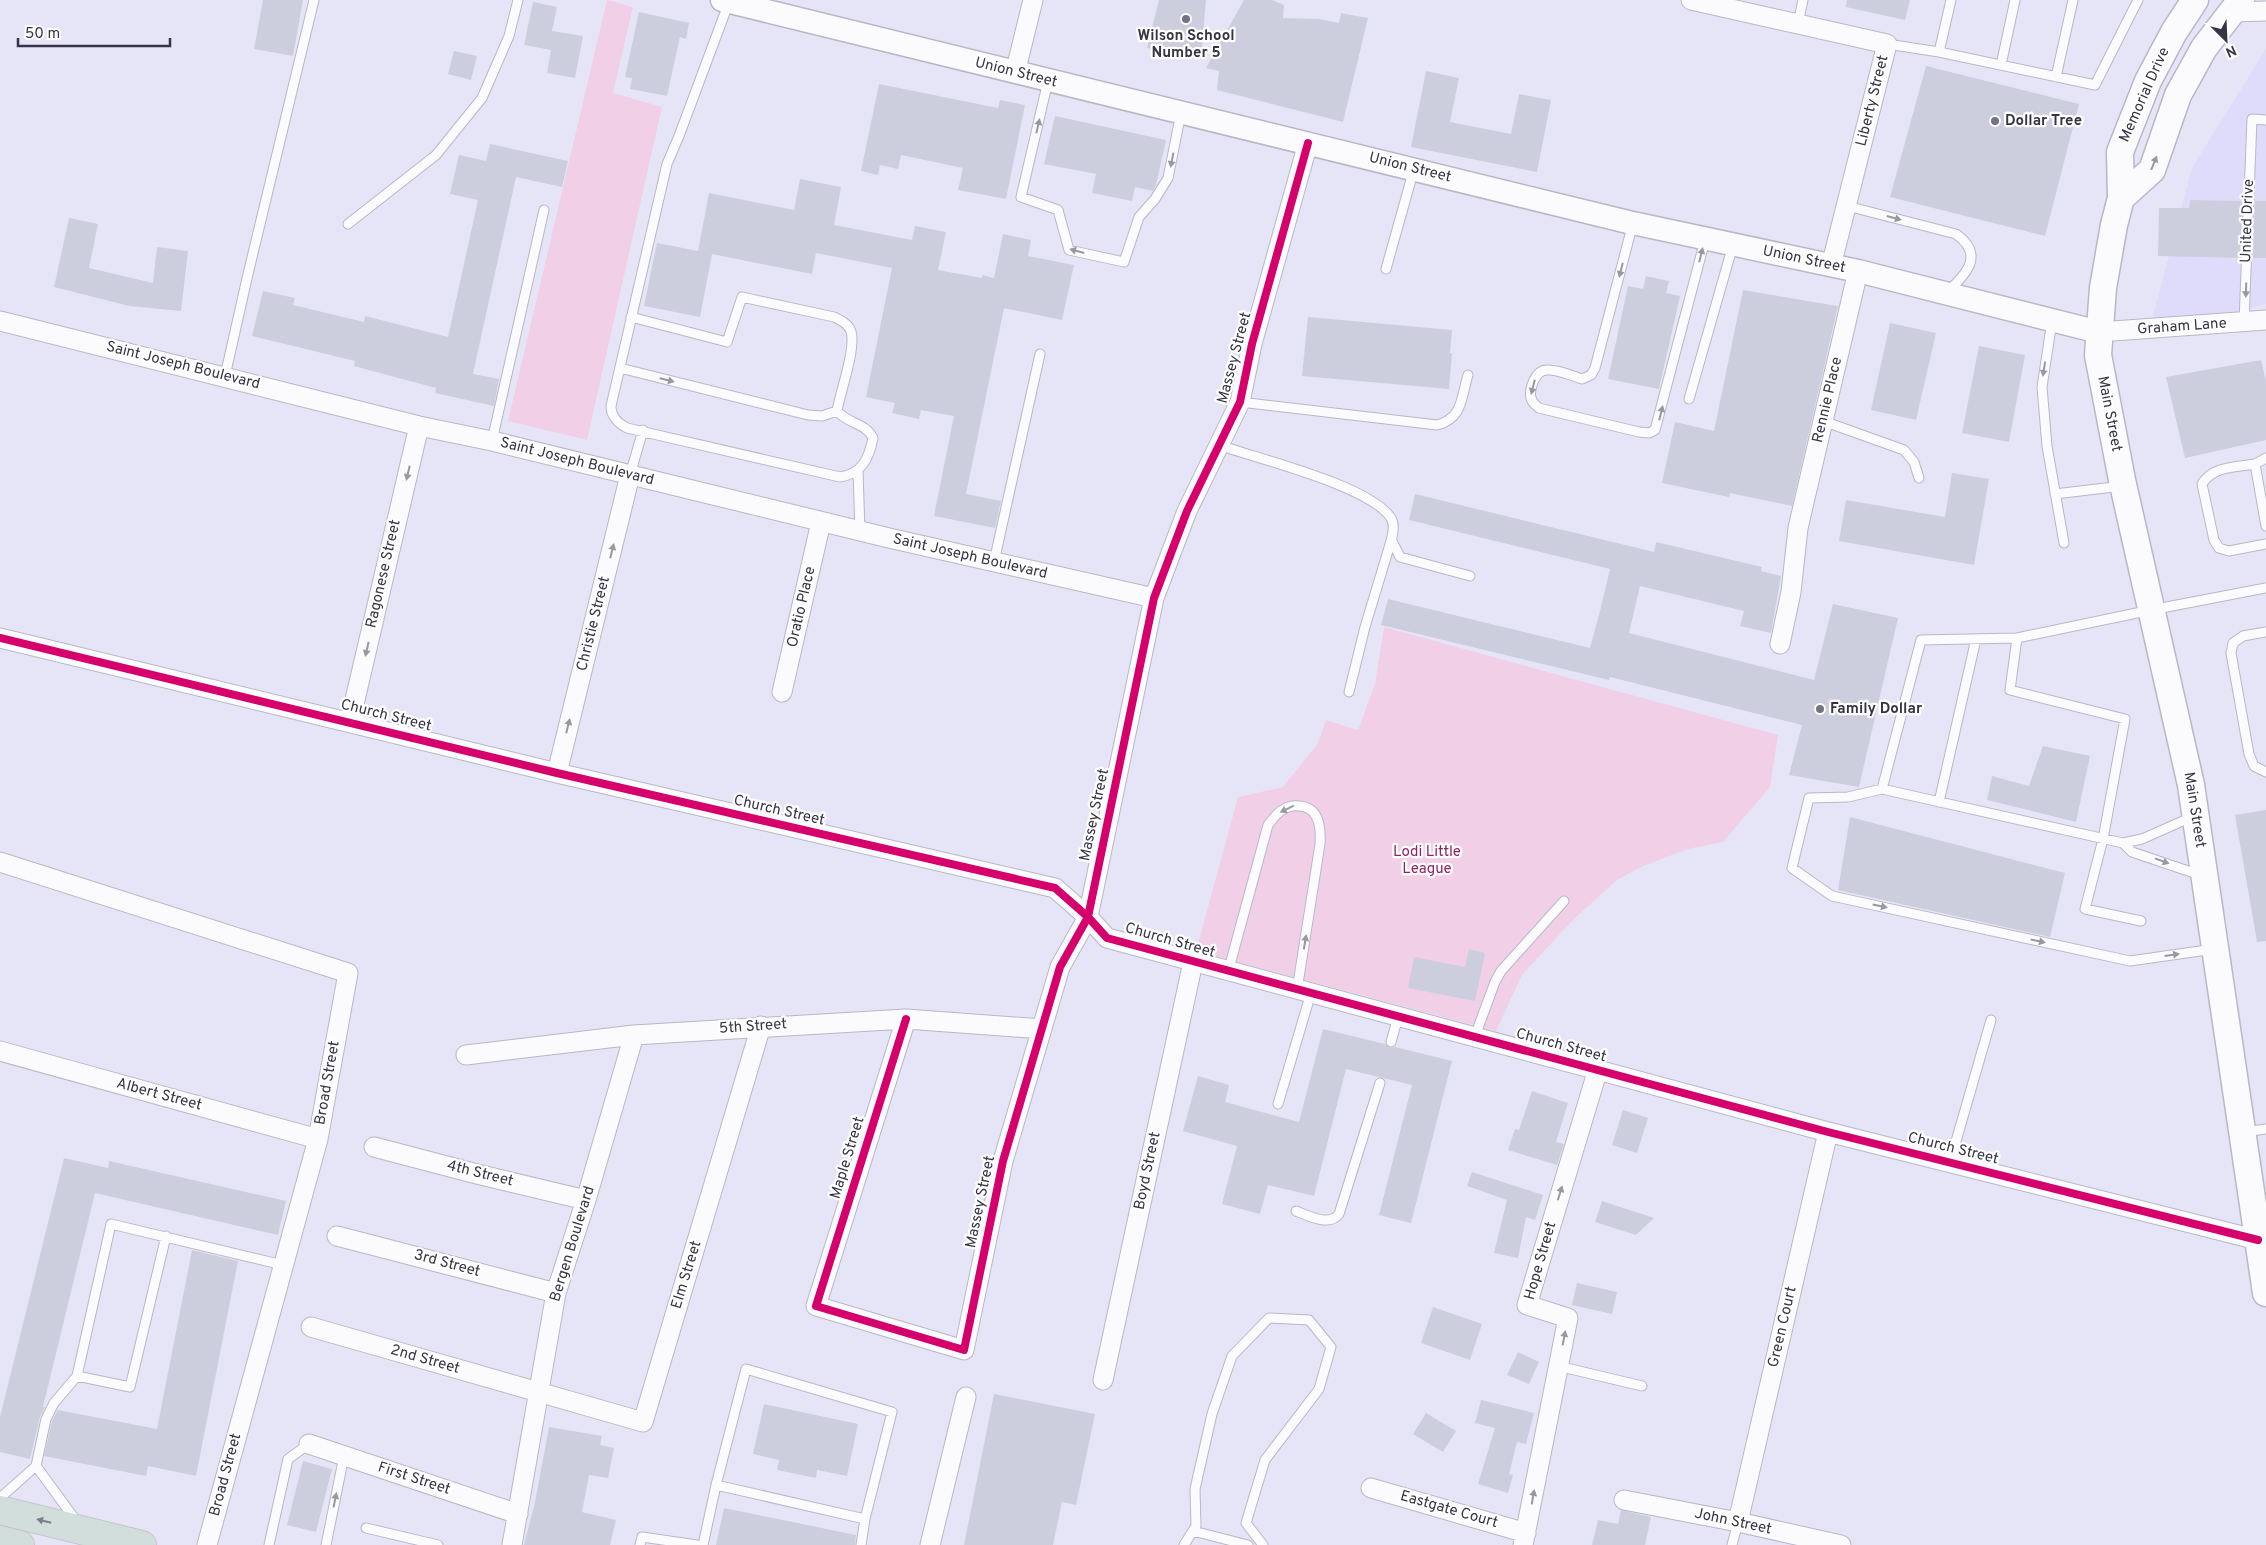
<svg xmlns="http://www.w3.org/2000/svg" width="2266" height="1545" viewBox="0 0 2266 1545" font-family="Overpass,sans-serif">
<style>
.built{fill:#dedcfa}
.green{fill:#f1d0e7}
.building{fill:#cccedd}
.lines{fill:none;stroke-linecap:round;stroke-linejoin:round}
.service-casing{stroke:#b8b7c7;stroke-width:11}
.minor-casing{stroke:#b8b7c7;stroke-width:21}
.tertiary-casing{stroke:#b8b7c7;stroke-width:25}
.secondary-casing{stroke:#b8b7c7;stroke-width:29}
.trunk-casing{stroke:#c6c5cf;stroke-width:30}
.service{stroke:#fbfbfe;stroke-width:9}
.minor{stroke:#fbfbfe;stroke-width:19}
.tertiary{stroke:#fbfbfe;stroke-width:22}
.secondary{stroke:#fbfbfe;stroke-width:26}
.trunk{stroke:#d2dedc;stroke-width:28}
.cycleway-casing{stroke:#fff;stroke-width:11}
.cycleway{stroke:#d6006c;stroke-width:8}
.oneway{fill:#9898a2}
.oneway2{fill:#7c8089}
.poi-dot{fill:#747283;stroke:#fff;stroke-width:2}
.labels{text-anchor:middle;dominant-baseline:central;stroke-width:4.5;stroke-linejoin:round;paint-order:stroke}
.poi-label{font-size:15px;font-weight:bold;fill:#363445;stroke:#fff;text-anchor:start}
.street-label{font-size:15px;fill:#363445;stroke:#fff}
.park-label{font-size:15px;fill:#8e2462;stroke:#fff}
</style>
<rect width="100%" height="100%" fill="#e6e5f7"/>
<path class="built" d="M 2266,49 L 2266,304 L 2148,335 L 2192,168 Z"/>
<path class="green" d="M 607,0 L 633,7 L 613,93 L 662,107 L 587,440 L 508,421 Z
M 1384,627 L 1778,735 L 1770,787 L 1723,842 L 1688,849 L 1643,866 L 1617,880 L 1574,919 L 1522,975 L 1496,1031 L 1196,951 L 1238,797 L 1283,787 L 1318,743 L 1326,720 L 1358,730 L 1375,684 Z"/>
<path class="building" d="M 263,0 L 303,0 L 293,56 L 254,49 Z
M 1159,0 L 1206,0 L 1201,59 L 1147,48 Z
M 1244,0 L 1272,0 L 1284,5 L 1283,18 L 1319,19 L 1339,23 L 1341,13 L 1368,18 L 1343,122 L 1217,90 L 1219,71 L 1206,68 Z
M 1847,0 L 1910,0 L 1905,20 L 1846,7 Z
M 533,2 L 557,7 L 552,31 L 583,36 L 575,78 L 547,73 L 551,50 L 524,45 Z
M 639,12 L 689,23 L 686,39 L 680,37 L 667,96 L 630,89 L 632,78 L 625,77 Z
M 454,51 L 477,56 L 471,80 L 448,74 Z
M 1926,66 L 2079,104 L 2045,236 L 1890,197 Z
M 1426,71 L 1459,78 L 1450,122 L 1511,134 L 1519,94 L 1551,100 L 1537,172 L 1411,147 Z
M 879,84 L 998,108 L 1000,100 L 1025,105 L 1006,199 L 958,190 L 963,168 L 901,155 L 898,169 L 880,165 L 878,175 L 861,171 Z
M 1055,116 L 1166,140 L 1156,185 L 1153,191 L 1135,187 L 1132,201 L 1092,193 L 1096,174 L 1044,164 Z
M 490,144 L 568,161 L 562,187 L 516,177 L 473,374 L 499,379 L 494,406 L 435,393 L 436,388 L 354,366 L 355,361 L 252,336 L 263,291 L 295,298 L 293,305 L 364,322 L 365,316 L 448,337 L 478,200 L 450,194 L 459,155 L 486,161 Z
M 800,179 L 841,187 L 834,225 L 912,240 L 915,226 L 946,232 L 938,270 L 982,278 L 983,275 L 994,278 L 1003,234 L 1031,240 L 1028,256 L 1074,265 L 1062,320 L 1004,308 L 966,494 L 1001,501 L 995,528 L 934,516 L 954,416 L 921,410 L 919,419 L 892,413 L 895,403 L 866,397 L 892,268 L 816,253 L 812,274 L 712,254 L 700,317 L 644,306 L 657,243 L 698,251 L 709,193 L 794,210 Z
M 2190,200 L 2243,201 L 2240,258 L 2158,256 L 2159,208 L 2189,208 Z
M 2255,201 L 2266,201 L 2266,258 L 2253,258 Z
M 69,218 L 98,224 L 89,268 L 153,283 L 157,247 L 188,251 L 181,311 L 129,306 L 54,287 Z
M 1646,276 L 1669,281 L 1666,293 L 1680,296 L 1659,389 L 1608,379 L 1628,286 L 1643,289 Z
M 1743,290 L 1838,306 L 1792,506 L 1730,493 L 1729,497 L 1662,483 L 1675,422 L 1714,431 Z
M 1308,317 L 1452,330 L 1450,353 L 1452,353 L 1449,389 L 1302,376 Z
M 1890,323 L 1936,333 L 1916,420 L 1871,410 Z
M 1979,346 L 2025,355 L 2009,442 L 1962,433 Z
M 2261,360 L 2266,381 L 2266,440 L 2185,458 L 2166,377 Z
M 1952,473 L 1989,479 L 1974,565 L 1839,541 L 1846,500 L 1945,517 Z
M 1415,494 L 1654,552 L 1656,542 L 1762,567 L 1761,571 L 1781,576 L 1771,633 L 1740,626 L 1744,611 L 1640,586 L 1629,633 L 1814,680 L 1833,604 L 1898,618 L 1859,787 L 1789,775 L 1802,725 L 1610,677 L 1609,680 L 1381,625 L 1388,599 L 1590,648 L 1601,607 L 1610,569 L 1409,520 Z
M 2043,746 L 2090,756 L 2076,822 L 1987,800 L 1992,776 L 2029,786 Z
M 2266,810 L 2266,941 L 2257,942 L 2235,815 Z
M 1850,817 L 2065,873 L 2050,937 L 1838,890 Z
M 1469,949 L 1485,953 L 1475,1001 L 1408,988 L 1414,957 L 1465,967 Z
M 1323,1029 L 1385,1044 L 1390,1048 L 1395,1047 L 1452,1061 L 1411,1223 L 1379,1215 L 1412,1085 L 1346,1069 L 1314,1196 L 1268,1185 L 1260,1214 L 1222,1204 L 1237,1146 L 1183,1131 L 1198,1076 L 1229,1085 L 1225,1102 L 1299,1122 Z
M 1532,1091 L 1568,1103 L 1556,1142 L 1564,1144 L 1557,1165 L 1508,1150 L 1515,1129 L 1519,1130 Z
M 1623,1110 L 1648,1118 L 1637,1153 L 1612,1145 Z
M 64,1158 L 108,1168 L 109,1161 L 286,1201 L 278,1235 L 95,1193 L 43,1407 L 45,1407 L 40,1417 L 30,1459 L 0,1452 L 0,1417 Z
M 1472,1172 L 1543,1195 L 1535,1220 L 1526,1217 L 1518,1258 L 1494,1253 L 1507,1200 L 1467,1186 Z
M 1602,1201 L 1654,1218 L 1636,1235 L 1595,1222 Z
M 192,1250 L 238,1261 L 196,1476 L 148,1466 L 146,1476 L 44,1456 L 52,1421 L 58,1410 L 157,1429 Z
M 1577,1283 L 1617,1292 L 1612,1314 L 1572,1305 Z
M 1433,1307 L 1482,1324 L 1470,1360 L 1421,1343 Z
M 1518,1352 L 1539,1362 L 1529,1384 L 1507,1375 Z
M 994,1394 L 1095,1414 L 1076,1505 L 1062,1502 L 1053,1545 L 964,1545 Z
M 1481,1400 L 1534,1413 L 1526,1444 L 1517,1442 L 1509,1474 L 1513,1475 L 1508,1493 L 1478,1484 L 1495,1428 L 1475,1423 Z
M 764,1404 L 858,1424 L 847,1476 L 817,1470 L 816,1478 L 777,1470 L 779,1460 L 753,1454 Z
M 1426,1413 L 1456,1431 L 1443,1452 L 1413,1434 Z
M 549,1427 L 602,1436 L 600,1445 L 614,1448 L 608,1478 L 589,1475 L 582,1512 L 616,1520 L 610,1545 L 524,1545 L 535,1502 Z
M 303,1461 L 332,1469 L 316,1532 L 287,1525 Z
M 724,1508 L 856,1535 L 855,1545 L 716,1545 Z
M 1621,1510 L 1651,1517 L 1645,1545 L 1592,1545 L 1598,1520 L 1618,1524 Z"/>
<g class="lines">
<defs>
<path id="service" d="M 1798,23 L 1803,0
M 1887,44 L 1939,52 L 1951,0
M 1939,52 L 2095,85 L 2138,0
M 2001,65 L 2015,0
M 2056,77 L 2073,0
M 1048,81 L 1021,197 L 1058,210 L 1069,250 L 1124,262 L 1139,217 L 1155,199 L 1168,178 L 1181,113
M 1847,206 L 1956,234 C 1984,254 1968,273 1948,291
M 1633,223 L 1595,368 L 1591,375 L 1582,379 C 1572,376 1558,369 1547,370 C 1535,370 1529,389 1531,398 C 1532,403 1536,405 1539,408 L 1639,432 L 1649,433 L 1655,430 L 1705,240
M 348,224 L 436,155 L 482,98 L 509,36 L 518,0
M 1386,269 L 1414,169
M 631,317 L 727,342 L 742,297 L 834,317 C 840,320 847,323 850,329 C 858,344 840,392 837,411 C 848,424 866,423 873,438 C 869,458 862,474 840,477 L 627,428 C 618,423 611,417 611,406 L 667,164 L 679,136 L 729,2
M 2052,321 L 2042,387 L 2047,446 L 2064,543
M 2244,322 L 2252,119 L 2266,120
M 620,368 L 808,415 L 822,416 L 837,411
M 225,376 L 248,274 L 314,0
M 1689,399 L 1733,245
M 1240,402 L 1437,425 C 1463,418 1461,398 1468,375
M 1823,421 L 1904,450 L 1914,462 L 1919,478
M 492,441 L 544,210
M 1219,445 C 1258,459 1369,485 1391,518 C 1395,525 1393,533 1391,541 L 1365,627 L 1349,692
M 2255,464 L 2266,458
M 858,471 L 860,531
M 630,475 L 643,430
M 2055,494 L 2122,486
M 2266,526 L 2255,464 C 2237,467 2212,466 2202,484 L 2214,540 L 2219,548 L 2229,551 L 2266,544
M 1392,541 L 1400,557 L 1470,576
M 994,562 L 1040,354
M 2266,632 L 2243,636 L 2233,643 L 2231,653 L 2249,754 L 2254,766 L 2266,772
M 2017,638 L 2010,690 L 2125,719 L 2103,839 L 2085,909 L 2141,921
M 1882,789 L 1848,797 L 1809,798 L 1792,868 L 1832,896 L 2130,961 L 2214,949
M 1939,802 L 1976,639
M 2194,816 L 2142,839 L 2123,843 L 1882,789 L 1921,640 L 2017,638 L 2151,610 L 2266,588
M 2123,843 L 2132,852 L 2200,875
M 1228,972 L 1268,825 C 1272,820 1276,814 1282,810 C 1288,806 1293,805 1300,806 C 1320,808 1321,829 1320,844 L 1297,990
M 1475,1036 L 1495,982 L 1501,971 L 1564,901
M 1391,1042 L 1398,1017
M 1278,1104 L 1311,993
M 2244,1132 L 2266,1129
M 1950,1162 L 1991,1020
M 1296,1211 C 1309,1216 1329,1227 1339,1214 L 1380,1083
M 1558,1366 L 1642,1386
M 77,1376 L 130,1387 L 166,1236
M 36,1466 L 77,1522
M 0,1498 L 36,1466 L 46,1419 L 54,1403 L 77,1376 L 111,1224 L 283,1265
M 366,1528 L 438,1545
M 1193,1531 L 1248,1545
M 269,1545 L 288,1459 L 309,1444
M 326,1545 L 344,1456
M 640,1545 L 642,1537 L 697,1545
M 703,1545 L 716,1485 L 746,1369 L 892,1412 L 865,1519 L 716,1485
M 861,1545 L 865,1519
M 1184,1545 L 1196,1526 L 1195,1489 L 1212,1414 L 1232,1356 L 1269,1318 L 1309,1320 L 1331,1347 L 1319,1389 L 1265,1460 L 1246,1523 L 1263,1545
M 1732,1545 L 1738,1522"/>
<path id="minor" d="M 1691,0 L 1887,44 L 1831,266
M 2232,12 L 2266,11
M 1015,73 L 1033,0
M 0,321 L 419,426 L 492,441 L 889,538 L 1154,598
M 2099,332 L 2266,320
M 0,638 L 557,773 L 1055,888 L 1088,917 L 1107,938 L 1828,1132 L 2258,1240
M 1780,644 L 1791,592 L 1798,528 L 1858,271
M 782,692 L 821,522
M 350,721 L 419,426
M 557,773 L 630,475
M 0,862 L 348,973 L 318,1139 L 207,1545
M 906,1019 L 816,1306 L 964,1350 L 1003,1161 L 1060,967 L 1088,917 L 1154,598 L 1187,511 L 1240,402 L 1252,344 L 1308,143
M 0,1051 L 318,1139
M 466,1055 L 634,1035 L 906,1019 L 1042,1029
M 374,1147 L 477,1174 L 586,1200
M 337,1236 L 556,1293
M 311,1327 L 643,1422 L 761,1026
M 1103,1380 L 1193,962
M 309,1444 L 518,1514
M 1371,1488 L 1526,1533
M 1624,1500 L 1738,1522 L 1841,1545
M 1738,1522 L 1828,1132
M 512,1545 L 556,1293 L 586,1200 L 634,1035
M 930,1545 L 966,1397
M 1523,1545 L 1568,1318 L 1527,1305 L 1598,1069"/>
<path id="tertiary" d="M 722,0 L 1628,222 L 1858,271 L 2099,332"/>
<path id="secondary" d="M 2195,0 L 2174,32 L 2148,81 L 2120,152 L 2121,198 L 2114,225 L 2103,288 L 2098,355 L 2122,480 L 2191,785 L 2266,1293
M 2121,198 L 2152,170 L 2178,95 L 2204,48 L 2241,0"/>
<path id="trunk" d="M 0,1510 L 142,1545
M 0,1540 L 20,1545"/>
</defs>
<use href="#service" class="service-casing"/>
<use href="#minor" class="minor-casing"/>
<use href="#tertiary" class="tertiary-casing"/>
<use href="#secondary" class="secondary-casing"/>
<use href="#trunk" class="trunk-casing"/>
<use href="#service" class="service"/>
<use href="#minor" class="minor"/>
<use href="#tertiary" class="tertiary"/>
<use href="#secondary" class="secondary"/>
<use href="#trunk" class="trunk"/>
<defs>
<path id="cycleway" d="M 0,638 L 557,773 L 1055,888 L 1088,917 L 1107,938 L 1828,1132 L 2258,1240
M 906,1019 L 816,1306 L 964,1350 L 1003,1161 L 1060,967 L 1088,917 L 1154,598 L 1187,511 L 1240,402 L 1252,344 L 1308,143"/>
</defs>
<use href="#cycleway" class="cycleway-casing"/>
<use href="#cycleway" class="cycleway"/>
</g>
<defs><path id="oneway-solid" d="M-6-.8H1V-3.2L6.5 0L1 3.2V.8H-6Z" transform="scale(1.25)"/></defs>
<g class="oneway">
<use href="#oneway-solid" transform="translate(1038 126) rotate(-77)"/>
<use href="#oneway-solid" transform="translate(1172 160) rotate(101)"/>
<use href="#oneway-solid" transform="translate(2154 163) rotate(-68)"/>
<use href="#oneway-solid" transform="translate(1894 218) rotate(15)"/>
<use href="#oneway-solid" transform="translate(1077 251) rotate(-165)"/>
<use href="#oneway-solid" transform="translate(1701 255) rotate(-76)"/>
<use href="#oneway-solid" transform="translate(1621 270) rotate(104)"/>
<use href="#oneway-solid" transform="translate(2246 290) rotate(92)"/>
<use href="#oneway-solid" transform="translate(2044 369) rotate(99)"/>
<use href="#oneway-solid" transform="translate(667 380) rotate(14)"/>
<use href="#oneway-solid" transform="translate(1533 387) rotate(104)"/>
<use href="#oneway-solid" transform="translate(1661 413) rotate(-76)"/>
<use href="#oneway-solid" transform="translate(408 473) rotate(103)"/>
<use href="#oneway-solid" transform="translate(612 551) rotate(-76)"/>
<use href="#oneway-solid" transform="translate(367 649) rotate(103)"/>
<use href="#oneway-solid" transform="translate(568 726) rotate(-76)"/>
<use href="#oneway-solid" transform="translate(1287 809) rotate(154)"/>
<use href="#oneway-solid" transform="translate(2162 861) rotate(20)"/>
<use href="#oneway-solid" transform="translate(1880 906) rotate(12)"/>
<use href="#oneway-solid" transform="translate(2038 941) rotate(12)"/>
<use href="#oneway-solid" transform="translate(1305 942) rotate(-81)"/>
<use href="#oneway-solid" transform="translate(2172 955) rotate(-8)"/>
<use href="#oneway-solid" transform="translate(1560 1193) rotate(-73)"/>
<use href="#oneway-solid" transform="translate(1564 1338) rotate(-79)"/>
<use href="#oneway-solid" transform="translate(1533 1497) rotate(-80)"/>
<use href="#oneway-solid" transform="translate(335 1500) rotate(-79)"/>
</g>
<use class="oneway2" href="#oneway-solid" transform="translate(44 1521) rotate(-166)"/>
<g class="poi-dot">
<circle cx="1186" cy="19" r="5"/>
<circle cx="1995" cy="121" r="5"/>
<circle cx="1820" cy="709" r="5"/>
</g>
<g class="labels">
<g class="poi-label">
<text x="1186" y="36" text-anchor="middle">Wilson School<tspan x="1186" dy="17">Number 5</tspan></text>
<text x="2005" y="121">Dollar Tree</text>
<text x="1830" y="709">Family Dollar</text>
</g>
<g class="street-label">
<text transform="translate(1016 73) rotate(14)">Union Street</text>
<text transform="translate(2145 95) rotate(-66)">Memorial Drive</text>
<text transform="translate(1873 101) rotate(-76)">Liberty Street</text>
<text transform="translate(1410 168) rotate(14)">Union Street</text>
<text transform="translate(2248 221) rotate(-88)">United Drive</text>
<text transform="translate(1804 260) rotate(12)">Union Street</text>
<text transform="translate(2182 327) rotate(-4)">Graham Lane</text>
<text transform="translate(1235 358) rotate(-75)">Massey Street</text>
<text transform="translate(183 366) rotate(14)">Saint Joseph Boulevard</text>
<text transform="translate(1828 400) rotate(-77)">Rennie Place</text>
<text transform="translate(2109 414) rotate(79)">Main Street</text>
<text transform="translate(577 462) rotate(14)">Saint Joseph Boulevard</text>
<text transform="translate(970 557) rotate(13)">Saint Joseph Boulevard</text>
<text transform="translate(384 574) rotate(-77)">Ragonese Street</text>
<text transform="translate(802 607) rotate(-77)">Oratio Place</text>
<text transform="translate(594 624) rotate(-76)">Christie Street</text>
<text transform="translate(386 716) rotate(14)">Church Street</text>
<text transform="translate(2194 810) rotate(81)">Main Street</text>
<text transform="translate(779 811) rotate(13)">Church Street</text>
<text transform="translate(1095 815) rotate(-78)">Massey Street</text>
<text transform="translate(1170 941) rotate(16)">Church Street</text>
<text transform="translate(753 1027) rotate(-4)">5th Street</text>
<text transform="translate(1561 1046) rotate(15)">Church Street</text>
<text transform="translate(328 1083) rotate(-80)">Broad Street</text>
<text transform="translate(159 1095) rotate(15)">Albert Street</text>
<text transform="translate(1953 1149) rotate(14)">Church Street</text>
<text transform="translate(848 1158) rotate(-73)">Maple Street</text>
<text transform="translate(1148 1171) rotate(-78)">Boyd Street</text>
<text transform="translate(480 1174) rotate(14)">4th Street</text>
<text transform="translate(981 1202) rotate(-78)">Massey Street</text>
<text transform="translate(573 1244) rotate(-73)">Bergen Boulevard</text>
<text transform="translate(1541 1261) rotate(-74)">Hope Street</text>
<text transform="translate(447 1264) rotate(15)">3rd Street</text>
<text transform="translate(687 1275) rotate(-73)">Elm Street</text>
<text transform="translate(1783 1327) rotate(-77)">Green Court</text>
<text transform="translate(425 1360) rotate(16)">2nd Street</text>
<text transform="translate(226 1475) rotate(-75)">Broad Street</text>
<text transform="translate(414 1479) rotate(18)">First Street</text>
<text transform="translate(1449 1510) rotate(16)">Eastgate Court</text>
<text transform="translate(1733 1522) rotate(12)">John Street</text>
</g>
<g class="park-label">
<text x="1427" y="852">Lodi Little<tspan x="1427" dy="17">League</tspan></text>
</g>
</g>
<g transform="translate(2226 40) rotate(156)" stroke="#ffffff" stroke-width="4" paint-order="stroke">
<path d="M0-4L9 19L0 12L-9 19Z" fill="#363445"/>
<text y="-8" font-size="14" font-weight="bold" text-anchor="middle" fill="#363445">N</text>
</g>
<path d="M18 38v8h152v-8" fill="none" stroke="#363445" stroke-width="2.5"/>
<text x="25" y="38" font-size="15" fill="#363445" stroke="#ffffff" stroke-width="4" paint-order="stroke">50 m</text>
</svg>
